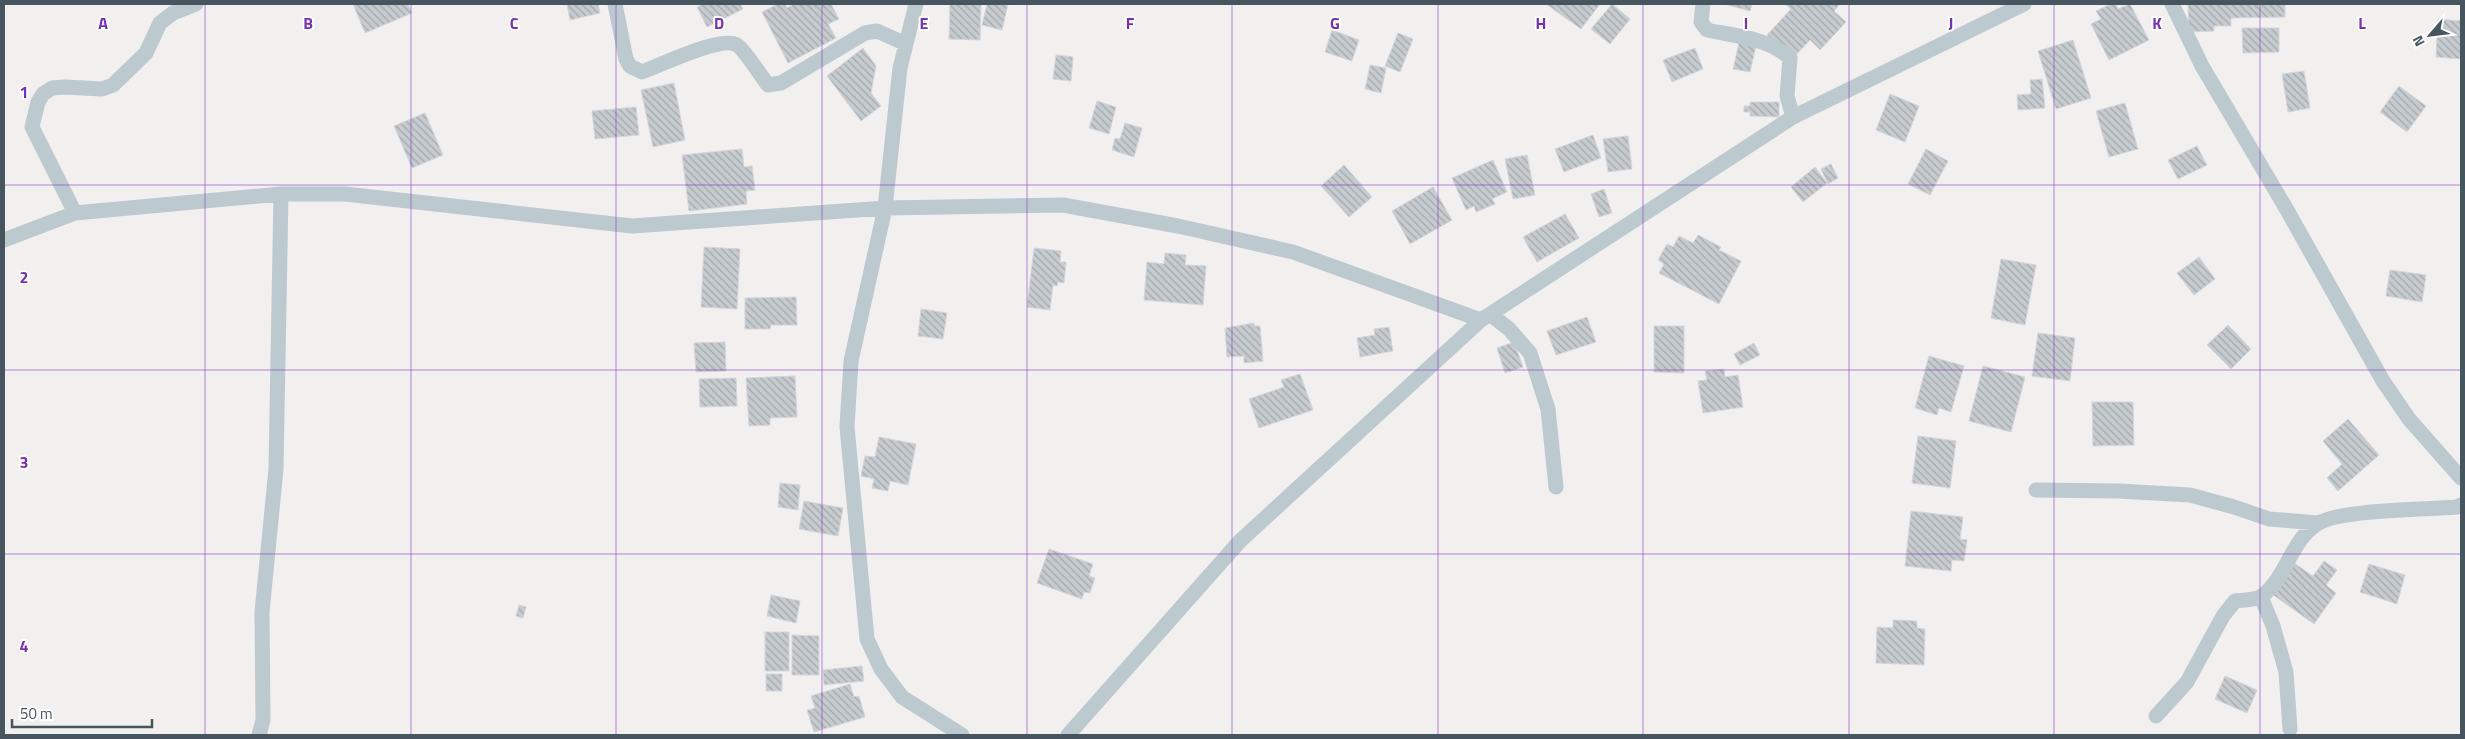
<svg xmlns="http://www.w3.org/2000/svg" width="2465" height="739" viewBox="0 0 2465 739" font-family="'Titillium Web',sans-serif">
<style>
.building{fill:url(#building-back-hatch);stroke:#d3d6db}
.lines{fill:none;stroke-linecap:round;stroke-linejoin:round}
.minor{stroke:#bcc9cf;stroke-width:15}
.grid{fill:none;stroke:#7b2cbf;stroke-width:1;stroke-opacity:0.55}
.grid-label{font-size:16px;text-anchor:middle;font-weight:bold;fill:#7b2cbf;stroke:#fff;stroke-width:4;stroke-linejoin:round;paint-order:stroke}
</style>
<defs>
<pattern id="building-back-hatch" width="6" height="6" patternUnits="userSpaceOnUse" patternTransform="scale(1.25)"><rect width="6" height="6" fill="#c6cbcf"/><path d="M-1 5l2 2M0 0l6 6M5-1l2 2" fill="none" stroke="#a3a8ab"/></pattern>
</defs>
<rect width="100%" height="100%" fill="#f2efef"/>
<path class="building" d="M 353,4 L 408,4 L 412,13 L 365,33 Z
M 567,4 L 598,4 L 600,13 L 570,20 Z
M 703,4 L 740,4 L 743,9 L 707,27 L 697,7 Z
M 778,4 L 785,4 L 787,8 L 794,4 L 831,4 L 839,19 L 828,24 L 836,38 L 788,63 L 762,12 Z
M 950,4 L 981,4 L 980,40 L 949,39 Z
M 987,4 L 1008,4 L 1002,30 L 982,25 Z
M 1546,4 L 1600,4 L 1581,29 Z
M 1612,4 L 1630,19 L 1610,44 L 1591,29 Z
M 1724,4 L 1752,4 L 1750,11 Z
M 1785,4 L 1840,4 L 1834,11 L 1846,22 L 1820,50 L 1810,40 L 1793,58 L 1767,35 L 1791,9 Z
M 2111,4 L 2116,4 L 2118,9 L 2130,4 L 2149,40 L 2109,60 L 2091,24 L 2101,19 L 2096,11 Z
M 2188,4 L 2285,4 L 2285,17 L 2231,18 L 2231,26 L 2214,26 L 2214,31 L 2189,32 Z
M 2438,19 L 2461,21 L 2461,59 L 2436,57 Z
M 2242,28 L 2279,28 L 2279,52 L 2243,53 Z
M 1332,30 L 1359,40 L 1352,61 L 1325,52 Z
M 1398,33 L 1413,39 L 1400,72 L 1385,66 Z
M 2073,40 L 2091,98 L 2056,109 L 2038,51 Z
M 1739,43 L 1756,46 L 1750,72 L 1733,69 Z
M 863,48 L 876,66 L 871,93 L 881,106 L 861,121 L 827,76 Z
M 1695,48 L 1703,69 L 1672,82 L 1663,60 Z
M 1056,55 L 1073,57 L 1071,81 L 1053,79 Z
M 1370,65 L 1386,68 L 1381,93 L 1365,89 Z
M 2304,71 L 2310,108 L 2288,112 L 2282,74 Z
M 2042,79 L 2045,108 L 2018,110 L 2017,95 L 2031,94 L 2030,80 Z
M 674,83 L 685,140 L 653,147 L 641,90 Z
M 2399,86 L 2426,106 L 2407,132 L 2380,112 Z
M 1890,94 L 1919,106 L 1905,142 L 1876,130 Z
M 1097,101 L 1116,107 L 1109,134 L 1089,128 Z
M 1750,102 L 1779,102 L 1779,117 L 1750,116 L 1750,112 L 1744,112 L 1744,106 L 1750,106 Z
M 2125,103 L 2138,149 L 2109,157 L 2096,111 Z
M 636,107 L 639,135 L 595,139 L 592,111 Z
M 425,113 L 443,155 L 412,168 L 394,126 Z
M 1125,123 L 1142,128 L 1134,157 L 1112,150 L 1115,138 L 1120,139 Z
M 1593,135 L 1601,158 L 1564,172 L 1555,149 Z
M 1628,136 L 1632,169 L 1608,172 L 1603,139 Z
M 2197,146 L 2207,165 L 2178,179 L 2168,160 Z
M 742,149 L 744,167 L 752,166 L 755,190 L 746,191 L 747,204 L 689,211 L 682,155 Z
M 1926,149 L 1948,161 L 1930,195 L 1908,184 Z
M 1527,155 L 1535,195 L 1513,199 L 1505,159 Z
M 1493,160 L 1507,192 L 1492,199 L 1495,204 L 1476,212 L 1474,206 L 1466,210 L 1452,178 Z
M 1831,164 L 1838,178 L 1828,184 L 1821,169 Z
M 1344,165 L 1372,197 L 1349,217 L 1321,186 Z
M 1815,167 L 1827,183 L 1803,202 L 1791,187 Z
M 1433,187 L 1452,220 L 1410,244 L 1392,211 Z
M 1604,189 L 1612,213 L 1599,217 L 1591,194 Z
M 1565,214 L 1579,238 L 1537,262 L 1523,237 Z
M 1698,235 L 1721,247 L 1719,250 L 1741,261 L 1719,304 L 1659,273 L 1664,264 L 1658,260 L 1667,244 L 1673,247 L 1679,236 L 1693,243 Z
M 704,247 L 740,249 L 737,309 L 701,307 Z
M 1034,248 L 1061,251 L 1060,262 L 1066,262 L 1064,283 L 1058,282 L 1057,286 L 1053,285 L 1050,310 L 1027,307 Z
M 1165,253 L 1186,255 L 1185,265 L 1206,266 L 1203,305 L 1144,300 L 1147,262 L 1164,264 Z
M 2199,257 L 2215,279 L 2194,295 L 2177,273 Z
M 2001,259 L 2036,265 L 2025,325 L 1991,318 Z
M 2390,270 L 2426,275 L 2422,302 L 2386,296 Z
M 796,297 L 797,325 L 771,325 L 770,329 L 745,329 L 745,298 Z
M 921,309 L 947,313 L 943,339 L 918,336 Z
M 1587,317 L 1596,342 L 1556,355 L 1547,331 Z
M 1254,323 L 1254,326 L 1260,326 L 1263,361 L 1244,363 L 1244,356 L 1227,357 L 1225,328 Z
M 2228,325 L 2251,349 L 2231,369 L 2207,345 Z
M 1654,326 L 1684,326 L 1684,373 L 1654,372 Z
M 1389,327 L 1393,351 L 1360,357 L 1357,338 L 1375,335 L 1374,329 Z
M 2038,333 L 2075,338 L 2070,381 L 2032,376 Z
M 725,342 L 726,371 L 696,372 L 694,343 Z
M 1514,342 L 1523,367 L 1505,373 L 1497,348 Z
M 1754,343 L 1760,355 L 1740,365 L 1734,354 Z
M 1929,356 L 1964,366 L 1951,412 L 1939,408 L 1937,415 L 1915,408 Z
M 1983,366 L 2025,377 L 2011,432 L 1969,421 Z
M 1724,369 L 1725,377 L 1738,375 L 1743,407 L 1703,413 L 1698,381 L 1707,380 L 1705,371 Z
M 1300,374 L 1313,410 L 1259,428 L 1249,399 L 1284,387 L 1281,380 Z
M 795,376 L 797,417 L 770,418 L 770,425 L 749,426 L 746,378 Z
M 736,378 L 737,406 L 700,407 L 699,379 Z
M 2092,402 L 2133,402 L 2134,445 L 2093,446 Z
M 2348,419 L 2379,455 L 2338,491 L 2327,478 L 2342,464 L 2323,441 Z
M 1918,436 L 1956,441 L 1950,488 L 1912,483 Z
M 879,437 L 916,444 L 908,485 L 890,481 L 888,491 L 872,488 L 874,479 L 861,476 L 865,456 L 875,457 Z
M 780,483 L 800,485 L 798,510 L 778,507 Z
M 804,501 L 843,508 L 838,536 L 799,529 Z
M 1911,511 L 1963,517 L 1960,539 L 1967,540 L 1964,561 L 1952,560 L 1951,571 L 1905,566 Z
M 1049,549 L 1093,564 L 1089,576 L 1095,578 L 1090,593 L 1084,592 L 1082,599 L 1037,583 Z
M 2324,561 L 2337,570 L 2326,585 L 2336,593 L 2314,624 L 2272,594 L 2294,563 L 2313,576 Z
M 2369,564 L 2405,575 L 2397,604 L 2360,592 Z
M 771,595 L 800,601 L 796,623 L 767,616 Z
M 519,605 L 526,607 L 523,618 L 516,616 Z
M 1893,620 L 1917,621 L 1917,628 L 1925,629 L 1924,665 L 1876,663 L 1877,627 L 1893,628 Z
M 765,632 L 789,632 L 789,671 L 765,671 Z
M 792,635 L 819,636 L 819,675 L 792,675 Z
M 862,666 L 864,681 L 824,685 L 823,670 Z
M 766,674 L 782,674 L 782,691 L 766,691 Z
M 2225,676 L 2257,690 L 2247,713 L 2215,699 Z
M 850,684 L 854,697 L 859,696 L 865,717 L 814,732 L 807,710 L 815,708 L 811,696 Z"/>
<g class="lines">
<path class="minor" d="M 615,4 L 626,59 L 630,66 L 642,72 C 659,66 722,35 737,45 C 744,49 761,76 768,85 L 781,83 L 865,33 L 877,31 L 906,44
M 916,4 L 900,68 L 885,208 L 851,361 L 847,427 L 867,639 L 881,669 L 902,697 L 962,735
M 1703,4 L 1701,22 L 1707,30 C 1735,36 1768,38 1790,58 L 1787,96 L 1793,117
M 2172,4 L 2202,66 L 2287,210 L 2383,381 L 2409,419 L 2461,478
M 75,213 L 32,127 L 38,102 L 43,94 L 52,88 L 65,87 L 102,89 L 113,85 L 146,53 L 160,23 L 173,13 L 196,4
M 4,240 L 75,213 L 281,194 L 345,194 L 632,226 L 885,208 L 1063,205 L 1178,226 L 1293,252 L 1481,320
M 1490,314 L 1509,329 L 1530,353 L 1548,409 L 1556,487
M 2036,490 L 2119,491 L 2190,495 L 2234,507 L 2269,519 L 2318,523
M 2261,597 L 2273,626 L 2286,672 L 2290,729
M 2156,716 L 2187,682 L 2223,616 L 2235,601 C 2243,600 2256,600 2262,596 C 2287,577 2291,540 2317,524 C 2341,509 2425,510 2457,507 L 2461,505
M 259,735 L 263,720 L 262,612 L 276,469 L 281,194
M 1068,735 L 1240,541 L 1481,320 L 1793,117 L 2024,4"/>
</g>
<path class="grid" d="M 205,4 L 205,735M 411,4 L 411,735M 616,4 L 616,735M 822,4 L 822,735M 1027,4 L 1027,735M 1232,4 L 1232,735M 1438,4 L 1438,735M 1643,4 L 1643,735M 1849,4 L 1849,735M 2054,4 L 2054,735M 2260,4 L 2260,735M 4,185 L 2461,185M 4,370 L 2461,370M 4,554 L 2461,554"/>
<g class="grid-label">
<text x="103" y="29">A</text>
<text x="308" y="29">B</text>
<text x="514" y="29">C</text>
<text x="719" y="29">D</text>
<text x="924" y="29">E</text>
<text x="1130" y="29">F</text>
<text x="1335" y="29">G</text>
<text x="1541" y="29">H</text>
<text x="1746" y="29">I</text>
<text x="1951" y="29">J</text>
<text x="2157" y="29">K</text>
<text x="2362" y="29">L</text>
<text x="24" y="98">1</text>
<text x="24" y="283">2</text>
<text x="24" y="468">3</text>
<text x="24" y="652">4</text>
</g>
<rect width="2465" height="739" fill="none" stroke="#46555e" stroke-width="10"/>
<g transform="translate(2430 35) rotate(242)" stroke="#ffffff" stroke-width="4" paint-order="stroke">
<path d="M0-4L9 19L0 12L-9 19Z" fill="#46555e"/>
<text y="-8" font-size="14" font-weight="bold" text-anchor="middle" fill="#46555e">N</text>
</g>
<path d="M12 719v8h140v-8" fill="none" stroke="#46555e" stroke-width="2.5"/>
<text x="20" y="719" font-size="15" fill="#46555e" stroke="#ffffff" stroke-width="4" paint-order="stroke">50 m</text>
</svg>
